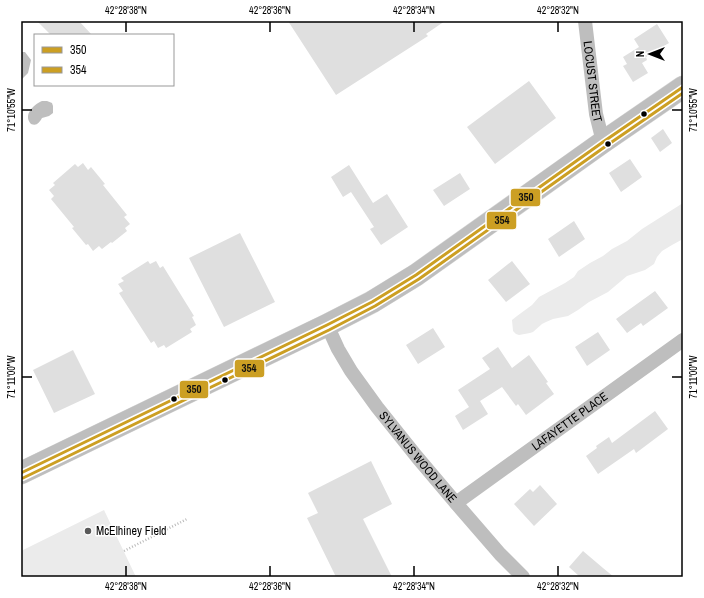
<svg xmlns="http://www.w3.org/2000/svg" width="704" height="598" viewBox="0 0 704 598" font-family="'Archivo Narrow',sans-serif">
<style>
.green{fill:#ebebeb}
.water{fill:#bebebe}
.building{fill:#dfdfdf}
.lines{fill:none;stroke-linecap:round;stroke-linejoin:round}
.highway-casing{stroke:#dbdbdb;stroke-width:23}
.path{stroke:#b9b9b9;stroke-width:2.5;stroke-dasharray:1 2;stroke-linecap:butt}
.street{stroke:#bebebe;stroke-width:14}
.highway{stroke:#bebebe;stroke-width:22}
.bus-1-casing{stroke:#fff;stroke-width:6}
.bus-2-casing{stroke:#fff;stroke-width:6}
.bus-1{stroke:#cc9f23;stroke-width:3}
.bus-2{stroke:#cc9f23;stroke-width:3}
.ticks{fill:none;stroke:#000;stroke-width:1.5}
.bus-dot{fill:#000;stroke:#fff;stroke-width:1.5}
.poi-dot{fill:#595959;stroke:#fff;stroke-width:1.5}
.labels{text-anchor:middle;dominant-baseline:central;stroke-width:3;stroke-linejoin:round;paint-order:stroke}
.street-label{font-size:12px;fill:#000;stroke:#fff}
.poi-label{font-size:12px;fill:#000;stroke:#fff;text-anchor:start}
.line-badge{stroke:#fff;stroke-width:1.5}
.pale-badge-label{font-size:11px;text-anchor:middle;font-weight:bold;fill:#111}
.neatline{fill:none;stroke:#000;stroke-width:1.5}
.ticks-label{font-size:10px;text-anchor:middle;fill:#000}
</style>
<rect width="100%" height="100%" fill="#fff"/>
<path class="green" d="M 683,203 L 683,239 L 672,245 L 662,251 L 657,257 L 654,264 L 645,270 L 627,276 L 608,292 L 589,302 L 578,310 L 568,316 L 553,319 L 546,322 L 542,324 L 533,332 L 530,333 L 519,335 L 516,334 L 513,331 L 512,320 L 517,316 L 532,305 L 539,297 L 565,283 L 574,277 L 578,271 L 590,263 L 603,256 L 612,249 L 627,241 L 642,229 Z
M 104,510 L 136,577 L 21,577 L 21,551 Z"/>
<path class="water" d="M 21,52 L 25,52 L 31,60 L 28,73 L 21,80 Z
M 42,101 L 47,101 L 52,103 L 53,106 L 53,113 L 49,116 L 42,118 C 39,123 37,126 31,124 C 23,115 33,105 42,101 Z"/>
<path class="building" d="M 37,21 L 79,21 L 92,35 L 51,35 Z
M 288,21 L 445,21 L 426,34 L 428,36 L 336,95 Z
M 657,24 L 669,43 L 646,57 L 647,60 L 642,63 L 648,73 L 633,82 L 623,66 L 627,64 L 623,57 L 639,47 L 634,39 Z
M 529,81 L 556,118 L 495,164 L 467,127 Z
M 663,129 L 672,143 L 660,152 L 651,138 Z
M 630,159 L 642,177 L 621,192 L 609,173 Z
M 83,163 L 88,170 L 91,167 L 105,184 L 103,185 L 127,215 L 124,217 L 130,224 L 125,228 L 127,231 L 112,243 L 111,242 L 102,249 L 99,246 L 93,251 L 88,244 L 86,245 L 72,228 L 74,227 L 51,199 L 54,196 L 49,190 L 55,185 L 53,183 L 75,164 L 78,167 Z
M 349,165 L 373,203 L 387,194 L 408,227 L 381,245 L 370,229 L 374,227 L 351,192 L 343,197 L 331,177 Z
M 460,173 L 470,189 L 444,206 L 433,190 Z
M 574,221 L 585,239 L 559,257 L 548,239 Z
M 240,233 L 275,302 L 224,327 L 189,258 Z
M 148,261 L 150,264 L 156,261 L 160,268 L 163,266 L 194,316 L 192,317 L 196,325 L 190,329 L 192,332 L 166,348 L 164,345 L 158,348 L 154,341 L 151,343 L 119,293 L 123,291 L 118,284 L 124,281 L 121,278 Z
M 512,261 L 530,284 L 506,302 L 488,280 Z
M 655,291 L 668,308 L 643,326 L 641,323 L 627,333 L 616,319 Z
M 433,328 L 445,347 L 418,364 L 406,345 Z
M 598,332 L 610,350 L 587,366 L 575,347 Z
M 498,347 L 512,368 L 529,355 L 548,382 L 546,383 L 554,394 L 526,415 L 518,404 L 516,406 L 502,387 L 480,401 L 488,414 L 463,430 L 455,416 L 469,407 L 458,390 L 490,369 L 482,358 Z
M 73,350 L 95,394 L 54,413 L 33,370 Z
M 655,411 L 668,429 L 636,453 L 634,449 L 598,474 L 586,456 L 597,448 L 596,446 L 609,437 L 612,443 Z
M 371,461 L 392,504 L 363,519 L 392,577 L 336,577 L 307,518 L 318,513 L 308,493 Z
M 540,485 L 557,504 L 534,526 L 514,504 L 530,489 L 533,492 Z
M 583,551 L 603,568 L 614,577 L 580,577 L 569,567 Z"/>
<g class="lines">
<defs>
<path id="highway" d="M 21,473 L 327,325 L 372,302 L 416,275 L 603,142 L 683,87"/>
</defs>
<use href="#highway" class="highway-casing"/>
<path class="path" d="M 124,551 L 187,519"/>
<g class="street">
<path id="s1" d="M 585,21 L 596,114 L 603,142"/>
<path id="s2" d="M 327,325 L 338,349 L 351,371 L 377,407 L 417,457 L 461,509 L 500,554 L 523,577"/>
<path id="s3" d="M 456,503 L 683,340"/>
</g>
<use href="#highway" class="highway"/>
<defs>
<path id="bus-1" d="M 21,473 L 327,325 L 372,302 L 416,275 L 603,142 L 683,87"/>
<path id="bus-2" d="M 23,478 L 329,330 L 375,306 L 419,279 L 606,146 L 683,93"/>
</defs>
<use href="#bus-1" class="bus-1-casing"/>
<use href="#bus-2" class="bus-2-casing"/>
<use href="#bus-1" class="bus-1"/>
<use href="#bus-2" class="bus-2"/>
</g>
<path class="ticks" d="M 126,22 L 126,32M 270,22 L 270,32M 414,22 L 414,32M 558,22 L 558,32M 22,110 L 32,110M 672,110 L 682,110M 22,377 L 32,377M 672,377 L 682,377M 126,566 L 126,576M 270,566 L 270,576M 414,566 L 414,576M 558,566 L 558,576"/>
<g class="bus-dot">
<circle cx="644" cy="114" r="3.5"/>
<circle cx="608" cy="144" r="3.5"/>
<circle cx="225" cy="380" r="3.5"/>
<circle cx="174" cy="399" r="3.5"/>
</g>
<circle class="poi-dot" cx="88" cy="531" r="4"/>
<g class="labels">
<g class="street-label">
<text stroke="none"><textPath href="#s1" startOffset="61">LOCUST STREET</textPath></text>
<text stroke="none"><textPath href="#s3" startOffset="140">LAFAYETTE PLACE</textPath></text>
<text stroke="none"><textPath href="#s2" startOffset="161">SYLVANUS WOOD LANE</textPath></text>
</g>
<g class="poi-label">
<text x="96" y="531">McElhiney Field</text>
</g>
</g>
<g class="line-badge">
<rect x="510" y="188" width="31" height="19" rx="4" fill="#cc9f23"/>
<rect x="486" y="211" width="31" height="19" rx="4" fill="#cc9f23"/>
<rect x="234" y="359" width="31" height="19" rx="4" fill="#cc9f23"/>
<rect x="179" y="380" width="30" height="19" rx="4" fill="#cc9f23"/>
</g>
<g class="pale-badge-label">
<text x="526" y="201">350</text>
<text x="502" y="224">354</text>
<text x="249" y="372">354</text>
<text x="194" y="393">350</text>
</g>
<rect width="704" height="598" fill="none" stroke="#ffffff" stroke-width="44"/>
<rect x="34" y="34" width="140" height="52" fill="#ffffff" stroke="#999999"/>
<rect x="42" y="47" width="20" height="6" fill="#cc9f23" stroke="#999999"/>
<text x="70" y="54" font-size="12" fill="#000000">350</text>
<rect x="42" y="67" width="20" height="6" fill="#cc9f23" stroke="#999999"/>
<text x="70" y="74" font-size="12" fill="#000000">354</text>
<g transform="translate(650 54) rotate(270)" stroke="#ffffff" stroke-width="3" paint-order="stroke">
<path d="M0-3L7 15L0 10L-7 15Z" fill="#000000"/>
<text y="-6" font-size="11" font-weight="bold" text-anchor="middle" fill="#000000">N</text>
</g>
<rect x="22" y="22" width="660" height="554" class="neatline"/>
<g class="ticks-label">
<text x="126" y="14">42°28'38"N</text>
<text x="270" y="14">42°28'36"N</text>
<text x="414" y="14">42°28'34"N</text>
<text x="558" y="14">42°28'32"N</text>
<text transform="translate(693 110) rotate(-90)" y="4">71°10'55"W</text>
<text transform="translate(11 110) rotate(-90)" y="4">71°10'55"W</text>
<text transform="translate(693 377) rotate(-90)" y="4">71°11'00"W</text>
<text transform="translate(11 377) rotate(-90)" y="4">71°11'00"W</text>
<text x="126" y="590">42°28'38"N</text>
<text x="270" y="590">42°28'36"N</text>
<text x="414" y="590">42°28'34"N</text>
<text x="558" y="590">42°28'32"N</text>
</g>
</svg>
